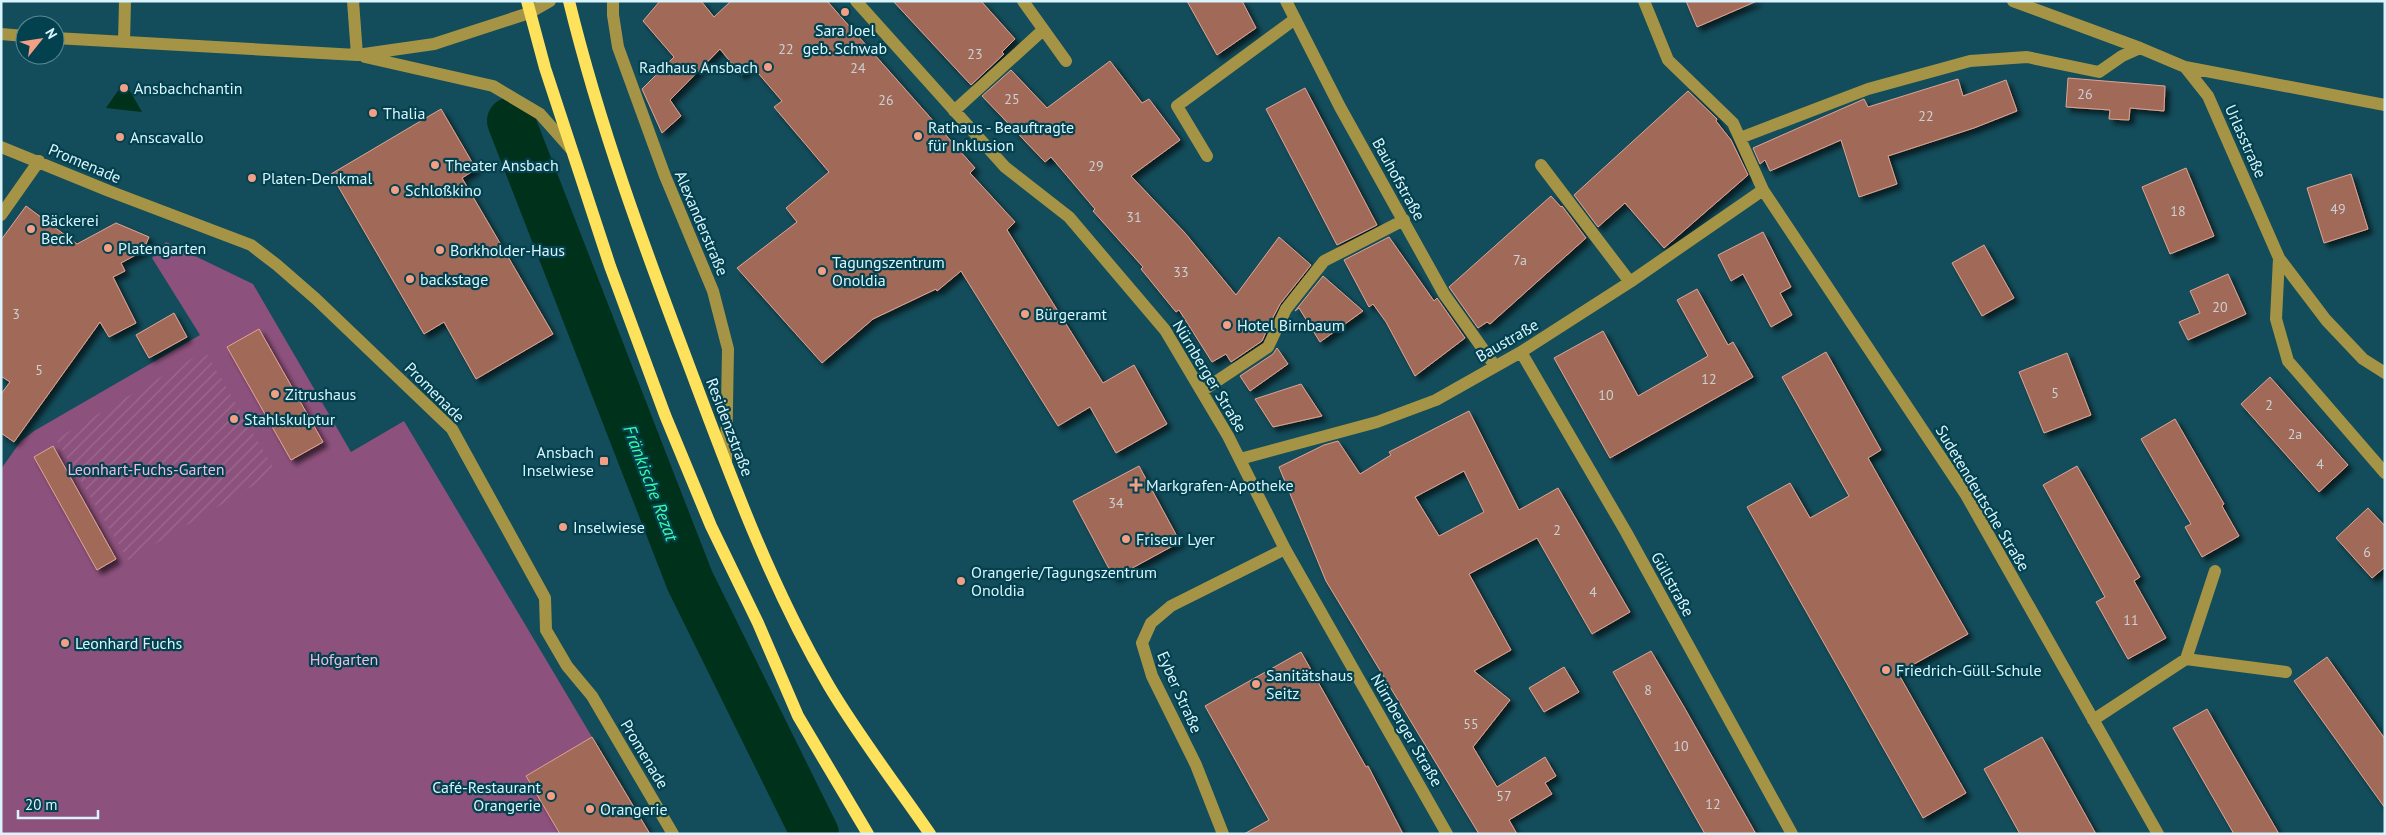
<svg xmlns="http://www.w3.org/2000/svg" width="2386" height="835" viewBox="0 0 2386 835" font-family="'PT Sans',sans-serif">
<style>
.park{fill:#8d517d}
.garden{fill:url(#garden-furrows)}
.water{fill:#00311a}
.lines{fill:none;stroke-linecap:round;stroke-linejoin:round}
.river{stroke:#00311a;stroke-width:48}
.building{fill:#a16959;stroke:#e0a492;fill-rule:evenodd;filter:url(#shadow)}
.minor{stroke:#a59445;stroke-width:12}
.major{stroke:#fee25c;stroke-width:12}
.poi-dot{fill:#f39f85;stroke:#03414f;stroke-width:2}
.labels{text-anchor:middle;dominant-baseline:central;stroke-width:4.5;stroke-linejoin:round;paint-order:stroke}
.number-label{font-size:14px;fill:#cbd1d3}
.poi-label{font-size:16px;fill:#d9f4fc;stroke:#03414f;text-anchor:start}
.street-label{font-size:16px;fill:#d9f4fc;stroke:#03414f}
.park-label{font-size:16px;fill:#f0bae0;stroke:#03414f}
.water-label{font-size:18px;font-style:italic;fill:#38fda3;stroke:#03414f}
</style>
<defs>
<pattern id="garden-furrows" width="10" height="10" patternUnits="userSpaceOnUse" patternTransform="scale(1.25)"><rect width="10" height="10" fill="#8d517d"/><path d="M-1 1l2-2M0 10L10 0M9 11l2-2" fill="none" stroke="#9c6b90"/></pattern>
<filter id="shadow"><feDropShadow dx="4.5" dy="4.5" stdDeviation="2.5" flood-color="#0009"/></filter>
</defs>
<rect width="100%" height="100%" fill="#134c5a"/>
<path class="park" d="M 166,242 L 253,284 L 351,452 L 404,421 L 592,737 L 526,776 L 560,834 L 1,834 L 1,469 L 21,441 L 34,431 L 200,335 L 152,258 Z"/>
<path class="garden" d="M 205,351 L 276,472 L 128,560 L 56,439 Z"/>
<path class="water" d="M 122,85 L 127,86 L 142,112 L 106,108 Z"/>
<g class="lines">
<path class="river" d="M 511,121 L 690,581 L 815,834"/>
</g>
<path class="building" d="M 660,1 L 701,1 L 714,17 L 731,1 L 827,1 L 975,168 L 970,173 L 1015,222 L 1007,230 L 1103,383 L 1134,365 L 1167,424 L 1116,453 L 1090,407 L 1058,426 L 961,271 L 937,291 L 936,289 L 873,319 L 822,363 L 737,268 L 797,222 L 786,208 L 829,172 L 774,107 L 782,101 L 752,66 L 741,75 L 720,49 L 670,100 L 681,116 L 662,133 L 642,89 L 674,57 L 643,21 Z
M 893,1 L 981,1 L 1015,39 L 1002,52 L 1004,54 L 971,85 Z
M 1187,1 L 1242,1 L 1256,28 L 1217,55 Z
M 1686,1 L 1757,1 L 1697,27 Z
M 1110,61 L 1142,103 L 1149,99 L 1180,140 L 1131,176 L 1185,233 L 1236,295 L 1279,237 L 1311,265 L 1280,304 L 1268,327 L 1265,330 L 1266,332 L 1262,341 L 1231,362 L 1226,354 L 1212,362 L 1179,310 L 1176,312 L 1141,269 L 1143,267 L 1093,211 L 1095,209 L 1051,157 L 1045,162 L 982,96 L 1011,70 L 1047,108 Z
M 2068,78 L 2165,86 L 2164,111 L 2130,108 L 2129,120 L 2109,119 L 2110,110 L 2066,107 Z
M 1958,79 L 1963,96 L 2006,80 L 2017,111 L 1974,128 L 1888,156 L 1897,184 L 1859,197 L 1841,140 L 1770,171 L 1765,160 L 1760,164 L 1753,148 L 1864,99 L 1868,107 Z
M 1305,88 L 1377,225 L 1337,245 L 1266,109 Z
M 1688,91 L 1717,119 L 1716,121 L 1731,140 L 1748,175 L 1664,248 L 1625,203 L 1598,227 L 1574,195 Z
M 441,109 L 476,169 L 462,178 L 553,334 L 476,379 L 444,322 L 424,334 L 331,174 Z
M 2186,168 L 2214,236 L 2170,254 L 2142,187 Z
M 2351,174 L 2368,229 L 2324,243 L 2307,188 Z
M 1551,196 L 1561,207 L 1562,206 L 1586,238 L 1490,324 L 1487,322 L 1478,328 L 1449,287 Z
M 26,206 L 77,244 L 116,223 L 149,237 L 143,251 L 121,263 L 125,271 L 113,277 L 136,323 L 109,337 L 100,322 L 14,442 L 1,433 L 1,394 L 10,382 L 1,376 L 1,240 Z
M 1763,232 L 1791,287 L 1780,293 L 1792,315 L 1771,327 L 1743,274 L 1731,281 L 1718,255 Z
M 1389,237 L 1434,301 L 1437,298 L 1465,338 L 1415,376 L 1386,322 L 1373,304 L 1369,307 L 1344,260 Z
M 1984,245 L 2014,298 L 1982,316 L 1952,263 Z
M 2228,274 L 2246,314 L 2188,340 L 2179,322 L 2200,313 L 2190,291 Z
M 1323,276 L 1363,311 L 1320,342 L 1299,308 L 1295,311 Z
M 1697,289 L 1728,345 L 1733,342 L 1753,377 L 1610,458 L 1554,358 L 1603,331 L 1638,396 L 1708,356 L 1677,300 Z
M 174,313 L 187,337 L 149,358 L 136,335 Z
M 259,329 L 323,442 L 291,460 L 227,347 Z
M 1277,348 L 1288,364 L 1250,391 L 1240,376 L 1273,354 Z
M 1826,352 L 1881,450 L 1868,458 L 1968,634 L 1898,673 L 1966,793 L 1923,818 L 1747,507 L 1790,483 L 1810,518 L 1849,496 L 1782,377 Z
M 2067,353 L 2091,415 L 2044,433 L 2019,372 Z
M 2270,377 L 2348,465 L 2319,492 L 2241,404 Z
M 1301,384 L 1322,416 L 1273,427 L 1255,399 Z
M 1469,411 L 1519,510 L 1558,488 L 1630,612 L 1592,634 L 1537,538 L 1469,574 L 1511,650 L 1474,671 L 1510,700 L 1473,747 L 1497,787 L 1545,757 L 1556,776 L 1545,783 L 1552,794 L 1509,820 L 1517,834 L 1479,834 L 1326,581 L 1279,467 L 1324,445 L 1338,441 L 1360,474 L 1391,455 L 1389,452 ZM 1464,471 L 1484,512 L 1439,536 L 1415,497 Z
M 2175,419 L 2224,504 L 2222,506 L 2239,536 L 2202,557 L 2185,527 L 2191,524 L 2141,439 Z
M 53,446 L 116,559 L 97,570 L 34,457 Z
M 1139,466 L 1180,542 L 1114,578 L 1073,501 Z
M 2077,466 L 2140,577 L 2134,581 L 2166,638 L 2128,659 L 2096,602 L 2105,597 L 2043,485 Z
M 2368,508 L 2385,526 L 2385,567 L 2372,578 L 2336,538 Z
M 1651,651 L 1684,707 L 1756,834 L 1705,834 L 1613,672 Z
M 1301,652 L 1366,767 L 1368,766 L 1403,834 L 1244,834 L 1269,820 L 1205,706 Z
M 2327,657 L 2385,739 L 2385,808 L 2294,681 Z
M 1564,667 L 1579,692 L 1544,712 L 1529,688 Z
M 2207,709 L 2228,746 L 2279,834 L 2234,834 L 2173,728 Z
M 592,737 L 650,834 L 560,834 L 526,776 Z
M 2042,737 L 2096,834 L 2020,834 L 1984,769 Z"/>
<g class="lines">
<path class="minor" d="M 353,1 L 357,55
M 613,1 L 613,15 L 618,47 L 665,176 L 713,291 L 728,349 L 726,463
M 856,1 L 1005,167 L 1069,217 L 1165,330 L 1228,436 L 1285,549 L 1447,834
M 1023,1 L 1066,61
M 1286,1 L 1340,107 L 1444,294 L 1495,366
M 1644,1 L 1668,60 L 1733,123 L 1763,190 L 1966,495 L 2158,834
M 2013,1 L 2140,48 L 2185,67 L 2208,96 L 2279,258 L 2326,320 L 2363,359 L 2385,373
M 1,34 L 25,36
M 55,38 L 357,55 L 434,44 L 529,13 L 550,1
M 124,42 L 125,1
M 365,57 L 493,86 L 540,114 L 571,149
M 2185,67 L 2385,105
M 954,111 L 1043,30
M 1740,138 L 1868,89 L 1970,61 L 2027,57 L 2099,72 L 2122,56 L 2140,48
M 1,147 L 109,191 L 251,245 L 277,265 L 316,299 L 452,429 L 545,598 L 546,630 L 567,666 L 592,696 L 673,834
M 1207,156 L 1177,106 L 1295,19
M 1541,165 L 1630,282
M 1,215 L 39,161
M 2279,258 L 2276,319 L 2288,361 L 2385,473
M 1521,352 L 1626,532 L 1792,834
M 1202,391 L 1268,347 L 1286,309 L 1324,261 L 1404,220
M 1240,459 L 1377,422 L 1436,400 L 1521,352 L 1630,282 L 1763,190
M 2186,659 L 2215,571
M 2093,720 L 2186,659 L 2286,672
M 1223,834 L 1196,765 L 1152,676 L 1142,643 L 1151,623 L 1171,606 L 1285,549"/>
<path class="major" d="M 527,1 L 545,68 L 610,266 L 665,415 L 711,526 L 758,623 L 798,716 L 868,834
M 569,1 C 600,128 645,249 691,371 C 731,478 771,587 829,686 C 858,735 897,786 930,834"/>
</g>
<g class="poi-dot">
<circle cx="845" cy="12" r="5"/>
<circle cx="768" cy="67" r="5"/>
<circle cx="124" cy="88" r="5"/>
<circle cx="373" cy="113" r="5"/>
<circle cx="918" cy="136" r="5"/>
<circle cx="120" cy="137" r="5"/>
<circle cx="435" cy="165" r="5"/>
<circle cx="252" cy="178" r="5"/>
<circle cx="395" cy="190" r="5"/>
<circle cx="31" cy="229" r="5"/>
<circle cx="108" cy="248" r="5"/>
<circle cx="440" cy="250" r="5"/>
<circle cx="822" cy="271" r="5"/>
<circle cx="410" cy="279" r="5"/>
<circle cx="1025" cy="314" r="5"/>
<circle cx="1227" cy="325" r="5"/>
<circle cx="275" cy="394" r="5"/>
<circle cx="234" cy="419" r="5"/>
<rect x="599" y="456" width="10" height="10" rx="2.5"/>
<path d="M1133.5 477.5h5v5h5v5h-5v5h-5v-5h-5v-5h5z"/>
<circle cx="563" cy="527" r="5"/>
<circle cx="1126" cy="539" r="5"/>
<circle cx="961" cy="581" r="5"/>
<circle cx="65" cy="643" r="5"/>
<circle cx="1886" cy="670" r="5"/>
<circle cx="1256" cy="684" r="5"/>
<circle cx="551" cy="796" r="5"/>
<circle cx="590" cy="809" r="5"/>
</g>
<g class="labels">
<g class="number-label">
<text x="786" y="49">22</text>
<text x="975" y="54">23</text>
<text x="858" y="68">24</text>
<text x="2085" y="94">26</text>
<text x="1012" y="99">25</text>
<text x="886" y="100">26</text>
<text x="1926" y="116">22</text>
<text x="1096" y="166">29</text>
<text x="2338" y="209">49</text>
<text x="2178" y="211">18</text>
<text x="1134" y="217">31</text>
<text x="1520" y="260">7a</text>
<text x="1181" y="272">33</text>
<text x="2220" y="307">20</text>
<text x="16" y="314">3</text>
<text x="39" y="370">5</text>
<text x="1709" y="379">12</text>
<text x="2055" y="393">5</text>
<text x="1606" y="395">10</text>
<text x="2269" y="405">2</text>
<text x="2295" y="434">2a</text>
<text x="2320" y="464">4</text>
<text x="1116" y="503">34</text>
<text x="1557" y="530">2</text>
<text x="2367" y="552">6</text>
<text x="1593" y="592">4</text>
<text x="2131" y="620">11</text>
<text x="1648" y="690">8</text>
<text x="1471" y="724">55</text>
<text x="1681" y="746">10</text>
<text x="1504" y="796">57</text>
<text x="1713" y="804">12</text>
</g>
<g class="poi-label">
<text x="845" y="30" text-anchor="middle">Sara Joel<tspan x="845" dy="18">geb. Schwab</tspan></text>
<text x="758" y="67" text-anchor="end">Radhaus Ansbach</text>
<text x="134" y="88">Ansbachchantin</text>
<text x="383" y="113">Thalia</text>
<text x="928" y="127">Rathaus - Beauftragte<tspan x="928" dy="18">für Inklusion</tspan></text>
<text x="130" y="137">Anscavallo</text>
<text x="445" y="165">Theater Ansbach</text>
<text x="262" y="178">Platen-Denkmal</text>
<text x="405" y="190">Schloßkino</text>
<text x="41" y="220">Bäckerei<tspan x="41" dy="18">Beck</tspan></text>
<text x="118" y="248">Platengarten</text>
<text x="450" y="250">Borkholder-Haus</text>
<text x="832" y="262">Tagungszentrum<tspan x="832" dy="18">Onoldia</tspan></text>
<text x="420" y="279">backstage</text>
<text x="1035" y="314">Bürgeramt</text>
<text x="1237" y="325">Hotel Birnbaum</text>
<text x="285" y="394">Zitrushaus</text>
<text x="244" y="419">Stahlskulptur</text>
<text x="594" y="452" text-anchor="end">Ansbach<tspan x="594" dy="18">Inselwiese</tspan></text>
<text x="1146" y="485">Markgrafen-Apotheke</text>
<text x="573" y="527">Inselwiese</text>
<text x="1136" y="539">Friseur Lyer</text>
<text x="971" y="572">Orangerie/Tagungszentrum<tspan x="971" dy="18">Onoldia</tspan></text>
<text x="75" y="643">Leonhard Fuchs</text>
<text x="1896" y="670">Friedrich-Güll-Schule</text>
<text x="1266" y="675">Sanitätshaus<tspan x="1266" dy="18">Seitz</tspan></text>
<text x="541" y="787" text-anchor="end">Café-Restaurant<tspan x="541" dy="18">Orangerie</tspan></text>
<text x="600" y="809">Orangerie</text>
</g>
<g class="street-label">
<text transform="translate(2246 141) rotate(66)">Urlasstraße</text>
<text transform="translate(85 163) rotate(23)">Promenade</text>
<text transform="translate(1399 179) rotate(61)">Bauhofstraße</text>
<text transform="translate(702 223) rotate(67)">Alexanderstraße</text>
<text transform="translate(1507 340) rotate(-30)">Baustraße</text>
<text transform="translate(1210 376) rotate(59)">Nürnberger Straße</text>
<text transform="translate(435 392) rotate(45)">Promenade</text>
<text transform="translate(730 427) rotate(69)">Residenzstraße</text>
<text transform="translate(1983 498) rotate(59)">Sudetendeutsche Straße</text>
<text transform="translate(1673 584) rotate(61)">Güllstraße</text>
<text transform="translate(1180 692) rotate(66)">Eyber Straße</text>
<text transform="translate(1407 730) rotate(60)">Nürnberger Straße</text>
<text transform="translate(645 754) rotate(59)">Promenade</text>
</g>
<g class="park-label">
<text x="146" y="469">Leonhart-Fuchs-Garten</text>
<text x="344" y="659">Hofgarten</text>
</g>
<g class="water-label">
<text transform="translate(651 483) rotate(69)">Fränkische Rezat</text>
</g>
</g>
<rect width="2386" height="835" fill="none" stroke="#d9f4fc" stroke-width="5"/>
<g transform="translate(40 40) rotate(60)"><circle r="24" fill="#03414f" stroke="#598994"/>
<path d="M0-4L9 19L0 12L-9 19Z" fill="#f39f85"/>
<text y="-8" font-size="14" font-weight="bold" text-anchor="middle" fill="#d9f4fc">N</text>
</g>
<path d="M18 810v8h80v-8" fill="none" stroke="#d9f4fc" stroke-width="2.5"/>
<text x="25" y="810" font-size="15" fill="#d9f4fc" stroke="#03414f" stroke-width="4" paint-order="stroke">20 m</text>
</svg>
